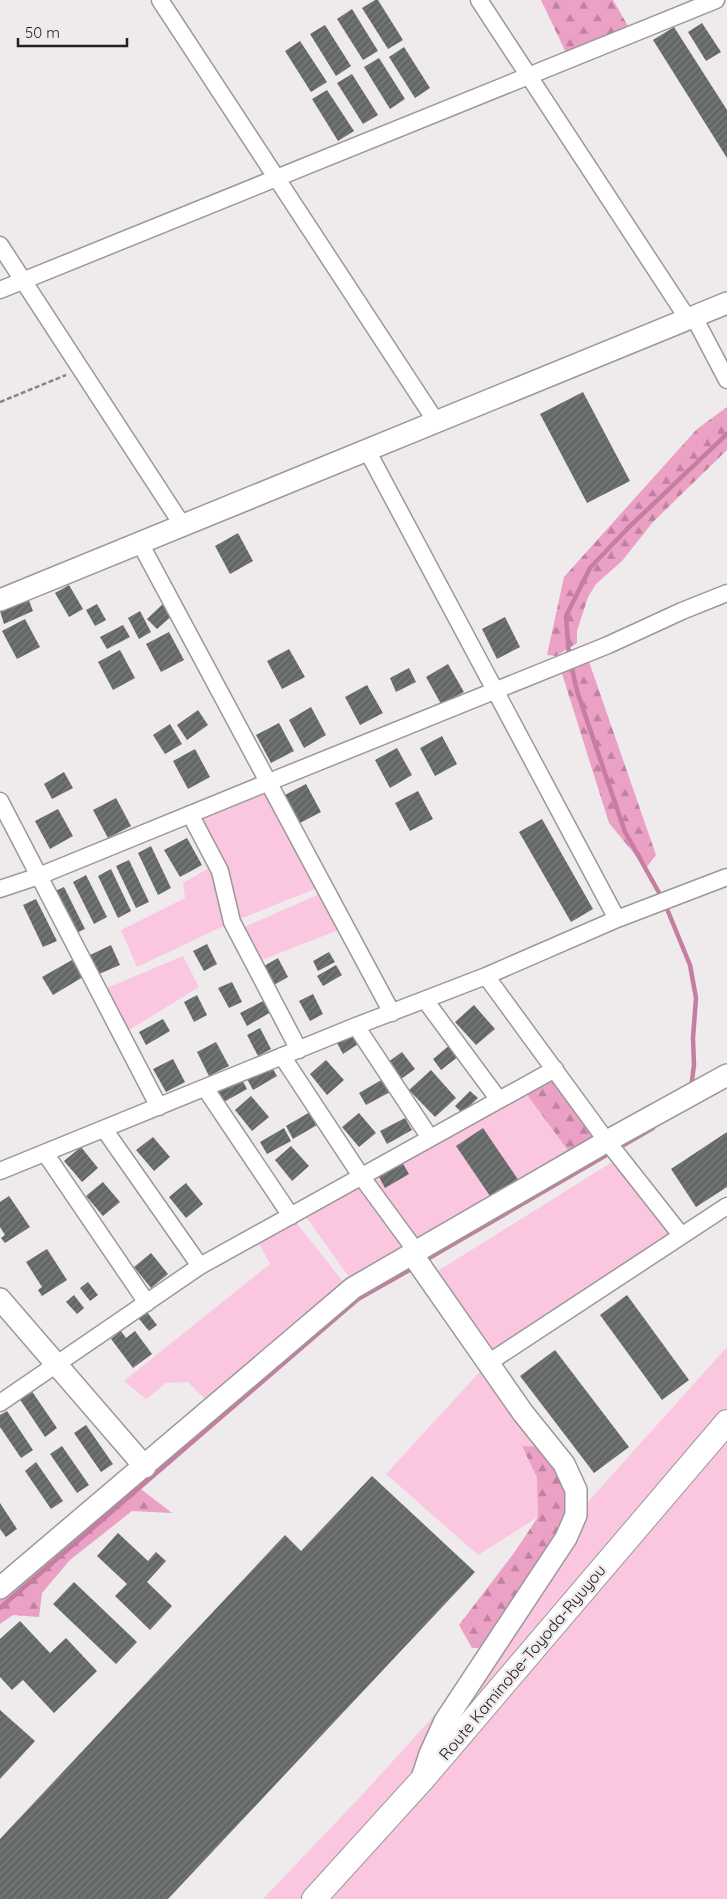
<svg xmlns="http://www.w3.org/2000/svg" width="727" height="1899" viewBox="0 0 727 1899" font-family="Quicksand,sans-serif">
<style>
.green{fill:#fbc6df}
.forest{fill:url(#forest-firs)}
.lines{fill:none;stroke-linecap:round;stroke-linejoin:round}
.stream{stroke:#c57da1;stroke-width:4.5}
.building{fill:url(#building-hatch)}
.minor-casing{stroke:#9c989a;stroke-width:19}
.tertiary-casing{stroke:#9c989a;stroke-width:24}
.secondary-casing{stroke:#9c989a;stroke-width:26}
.path{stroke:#878485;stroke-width:2.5;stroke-dasharray:5 2.5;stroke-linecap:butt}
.minor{stroke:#fff;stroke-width:16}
.tertiary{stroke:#fff;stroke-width:21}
.secondary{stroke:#fff;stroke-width:24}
.labels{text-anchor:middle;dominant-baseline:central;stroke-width:5;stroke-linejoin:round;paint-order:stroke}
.street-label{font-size:16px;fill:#232122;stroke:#efeaec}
</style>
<defs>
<pattern id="forest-firs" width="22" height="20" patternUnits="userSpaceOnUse" patternTransform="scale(1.25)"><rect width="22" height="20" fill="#eba0c5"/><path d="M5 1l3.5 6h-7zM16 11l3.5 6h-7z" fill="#be82a0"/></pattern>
<pattern id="building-hatch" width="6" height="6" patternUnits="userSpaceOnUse" patternTransform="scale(1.25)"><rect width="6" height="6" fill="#636867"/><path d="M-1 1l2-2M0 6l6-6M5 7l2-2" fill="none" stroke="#7a7d7c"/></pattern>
</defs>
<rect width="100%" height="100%" fill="#efeaec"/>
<path class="green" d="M 264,784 L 317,888 L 232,922 L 137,967 L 121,930 L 185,898 L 183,883 L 216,864 L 190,814 Z
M 322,893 L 341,929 L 262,960 L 244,927 Z
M 183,956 L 199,987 L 129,1030 L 107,988 Z
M 522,1088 L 575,1160 L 352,1281 L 301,1210 Z
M 617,1159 L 676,1238 L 485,1359 L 433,1274 Z
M 291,1216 L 345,1284 L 208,1402 L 188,1382 L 166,1383 L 146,1399 L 124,1381 L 270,1264 L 255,1236 Z
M 727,1347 L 727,1899 L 263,1899 L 362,1795 L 490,1654 L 576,1515 Z
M 488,1363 L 548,1444 L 522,1447 L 537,1478 L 538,1517 L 478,1555 L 386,1474 Z"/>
<path class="forest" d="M 541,0 L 613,0 L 632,33 L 569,59 Z
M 727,407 L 727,450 L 653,522 L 622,561 L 596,584 L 588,597 L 577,631 L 577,643 L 556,656 L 547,655 L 564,577 L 697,429 Z
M 586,653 L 656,855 L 646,868 L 609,823 L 559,664 Z
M 555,1069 L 604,1143 L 575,1160 L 522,1088 Z
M 522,1446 L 551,1447 L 576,1490 L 566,1538 L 494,1648 L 472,1648 L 459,1625 L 514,1553 L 538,1517 L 537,1478 Z
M 129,1480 L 172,1513 L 132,1511 L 70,1560 L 42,1593 L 39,1617 L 13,1615 L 0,1624 L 0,1588 Z"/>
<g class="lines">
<path class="stream" d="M 569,656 L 566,616 L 590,568 L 628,528 L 727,434
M 571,664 L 577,691 L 625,832 L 662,898
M 665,904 L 690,965 L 696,998 L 693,1038 L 694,1065 L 691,1088
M 424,1261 L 653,1128
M 0,1608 L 358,1299 L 413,1268"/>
</g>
<path class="building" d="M 375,0 L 378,0 L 403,40 L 388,49 L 362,8 Z
M 352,9 L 378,51 L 363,60 L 337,19 Z
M 702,23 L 721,52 L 706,61 L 688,32 Z
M 325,25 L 351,66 L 336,76 L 310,34 Z
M 674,27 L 727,110 L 727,158 L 653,40 Z
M 300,41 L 327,82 L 311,92 L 285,51 Z
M 404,47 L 430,88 L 415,98 L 389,57 Z
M 379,58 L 405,99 L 390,109 L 364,67 Z
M 352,74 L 378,115 L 363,124 L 337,83 Z
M 327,90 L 354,131 L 338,141 L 312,99 Z
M 583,392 L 630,481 L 587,503 L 540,414 Z
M 238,533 L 253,561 L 230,574 L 215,546 Z
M 69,585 L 83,609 L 69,617 L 55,593 Z
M 28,598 L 33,611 L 4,624 L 0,611 Z
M 164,603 L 174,614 L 157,629 L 147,619 Z
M 97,604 L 106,620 L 95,626 L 86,610 Z
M 140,611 L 151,632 L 139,639 L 128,618 Z
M 505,617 L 520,647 L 497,659 L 482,629 Z
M 25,619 L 40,647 L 17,659 L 2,631 Z
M 123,625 L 130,637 L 107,649 L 100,637 Z
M 169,632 L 184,660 L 161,672 L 146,644 Z
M 289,649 L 305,677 L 282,689 L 267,661 Z
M 120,650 L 135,678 L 113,690 L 98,662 Z
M 448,664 L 464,692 L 441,704 L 426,677 Z
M 409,668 L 416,682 L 396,692 L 390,678 Z
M 367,685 L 383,713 L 360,725 L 345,697 Z
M 311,707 L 326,735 L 304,748 L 289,720 Z
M 198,710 L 208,725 L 187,740 L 177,725 Z
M 279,723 L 294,751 L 271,763 L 256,735 Z
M 170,724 L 182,744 L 165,754 L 153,735 Z
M 442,736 L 457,764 L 435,776 L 420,748 Z
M 397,748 L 412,775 L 390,788 L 375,760 Z
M 195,749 L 210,777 L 188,789 L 173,761 Z
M 64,772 L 73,788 L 52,799 L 44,784 Z
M 306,784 L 321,812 L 298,824 L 283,796 Z
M 418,791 L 433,819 L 410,831 L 395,803 Z
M 116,798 L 131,826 L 108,838 L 93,810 Z
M 58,809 L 73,836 L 50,849 L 35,821 Z
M 542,819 L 593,909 L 571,922 L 519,832 Z
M 187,838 L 202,865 L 180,877 L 164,850 Z
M 151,846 L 171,888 L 158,895 L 138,853 Z
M 129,860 L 149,902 L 136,908 L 116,866 Z
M 111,869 L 131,911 L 118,918 L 98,876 Z
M 86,875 L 107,917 L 94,924 L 73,882 Z
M 64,887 L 85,929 L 72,935 L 51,893 Z
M 36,899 L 57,941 L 43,947 L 23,905 Z
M 207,944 L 217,964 L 204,971 L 193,951 Z
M 111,945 L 120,965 L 99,974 L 90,955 Z
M 329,952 L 335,962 L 318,971 L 313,961 Z
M 278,958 L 288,977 L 274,985 L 264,966 Z
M 72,960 L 83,977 L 53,995 L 42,977 Z
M 336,965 L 342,975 L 323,986 L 317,976 Z
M 232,982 L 242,1002 L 229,1008 L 218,988 Z
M 313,994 L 323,1014 L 310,1021 L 299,1001 Z
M 197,995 L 207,1015 L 194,1022 L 184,1002 Z
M 265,1000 L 271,1012 L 247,1026 L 240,1013 Z
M 474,1005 L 495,1029 L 476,1045 L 455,1022 Z
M 163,1019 L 170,1031 L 146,1045 L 139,1032 Z
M 260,1028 L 271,1049 L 258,1056 L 247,1035 Z
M 354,1032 L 361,1042 L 343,1054 L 337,1043 Z
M 216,1042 L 229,1066 L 209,1076 L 197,1052 Z
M 450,1045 L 459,1056 L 441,1070 L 433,1059 Z
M 402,1052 L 415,1069 L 401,1079 L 388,1062 Z
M 173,1059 L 185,1082 L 166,1092 L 153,1069 Z
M 326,1060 L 344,1080 L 327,1095 L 310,1074 Z
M 270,1064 L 277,1076 L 253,1090 L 246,1077 Z
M 431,1070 L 456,1098 L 435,1117 L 409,1090 Z
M 240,1076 L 247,1089 L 222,1103 L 216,1090 Z
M 383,1079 L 390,1092 L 366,1105 L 359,1093 Z
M 470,1091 L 478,1098 L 462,1113 L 455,1106 Z
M 251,1096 L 269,1117 L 252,1131 L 235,1110 Z
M 310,1112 L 317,1125 L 293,1139 L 286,1126 Z
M 359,1113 L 376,1133 L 359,1147 L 342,1127 Z
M 405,1118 L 412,1130 L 387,1144 L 380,1131 Z
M 284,1128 L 291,1141 L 267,1154 L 260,1142 Z
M 483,1128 L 519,1181 L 492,1199 L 456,1146 Z
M 727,1132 L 727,1187 L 696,1207 L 671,1169 Z
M 153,1137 L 170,1157 L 154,1171 L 136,1150 Z
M 291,1146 L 309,1166 L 292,1181 L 275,1160 Z
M 81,1147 L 98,1168 L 82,1182 L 64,1161 Z
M 402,1162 L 409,1174 L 385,1188 L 378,1175 Z
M 103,1182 L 120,1202 L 103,1216 L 86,1196 Z
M 186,1183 L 203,1204 L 186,1218 L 169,1197 Z
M 9,1196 L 30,1227 L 5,1243 L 1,1238 L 5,1235 L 0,1227 L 0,1202 Z
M 47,1249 L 67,1280 L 42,1296 L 38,1290 L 42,1287 L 26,1262 Z
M 151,1253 L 168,1274 L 151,1288 L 134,1267 Z
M 88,1282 L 98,1295 L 90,1301 L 80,1288 Z
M 74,1295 L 84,1308 L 77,1314 L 66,1302 Z
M 627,1295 L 689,1380 L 662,1400 L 600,1315 Z
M 147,1312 L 157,1325 L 149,1331 L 139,1319 Z
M 121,1331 L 126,1338 L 135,1331 L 152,1354 L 133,1368 L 111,1339 Z
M 555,1350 L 629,1447 L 594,1473 L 520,1376 Z
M 31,1390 L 57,1428 L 45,1437 L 19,1398 Z
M 7,1411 L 33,1450 L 21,1458 L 0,1427 L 0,1415 Z
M 86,1425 L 113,1464 L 101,1472 L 74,1433 Z
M 62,1446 L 89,1485 L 77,1493 L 50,1454 Z
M 36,1462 L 63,1501 L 51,1509 L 25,1471 Z
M 372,1476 L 475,1572 L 168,1899 L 0,1899 L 0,1839 L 285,1535 L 301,1551 Z
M 0,1503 L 17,1529 L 6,1537 L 0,1529 Z
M 118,1533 L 148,1561 L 156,1552 L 166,1561 L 147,1582 L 172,1606 L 150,1630 L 115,1596 L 127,1584 L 97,1556 Z
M 74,1582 L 137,1642 L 116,1664 L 53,1604 Z
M 20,1621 L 50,1653 L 66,1638 L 97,1671 L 54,1713 L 23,1680 L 12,1690 L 0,1677 L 0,1639 Z
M 0,1710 L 35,1741 L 0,1779 Z"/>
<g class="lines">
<defs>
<path id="minor" d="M 160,0 L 437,423
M 479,0 L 688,319
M 0,245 L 183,526
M 0,290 L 716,0
M 694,317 L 727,380
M 368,452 L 617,919
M 140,543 L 392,1013
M 0,801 L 159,1107
M 190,814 L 220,871 L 232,922 L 299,1050
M 0,889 L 39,876 L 264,784 L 608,645 L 682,611 L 727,593
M 486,976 L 603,1136 L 681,1235
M 425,1000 L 499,1100
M 356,1026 L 430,1138
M 282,1056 L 361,1176 L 416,1251
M 205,1088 L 291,1216
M 104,1129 L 200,1266
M 45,1153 L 147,1303
M 0,1171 L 356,1026 L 486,976 L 617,919 L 727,877
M 488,1363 L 727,1206
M 0,1403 L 200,1266 L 555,1069"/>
<path id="tertiary" d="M 0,600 L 727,303
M 412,1254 L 523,1413 L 564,1464 L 576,1490 L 576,1515 L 566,1538 L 445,1721 L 430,1754 L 422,1778
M 0,1299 L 145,1467
M 0,1588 L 353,1288 L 609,1140 L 727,1075"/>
<path id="secondary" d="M 314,1899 L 422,1780 L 727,1422"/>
</defs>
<use href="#minor" class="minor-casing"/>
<use href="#tertiary" class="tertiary-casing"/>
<use href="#secondary" class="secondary-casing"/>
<path class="path" d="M 0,402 L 66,375"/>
<use href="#minor" class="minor"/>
<use href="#tertiary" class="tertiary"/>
<use href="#secondary" class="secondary"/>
</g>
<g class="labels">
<g class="street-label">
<text transform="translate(522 1662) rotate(-50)">Route Kaminobe-Toyoda-Ryuyou</text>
</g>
</g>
<path d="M18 38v8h109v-8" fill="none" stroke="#232122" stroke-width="2.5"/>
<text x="25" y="38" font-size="15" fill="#232122" stroke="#efeaec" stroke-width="4" paint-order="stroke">50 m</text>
</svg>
